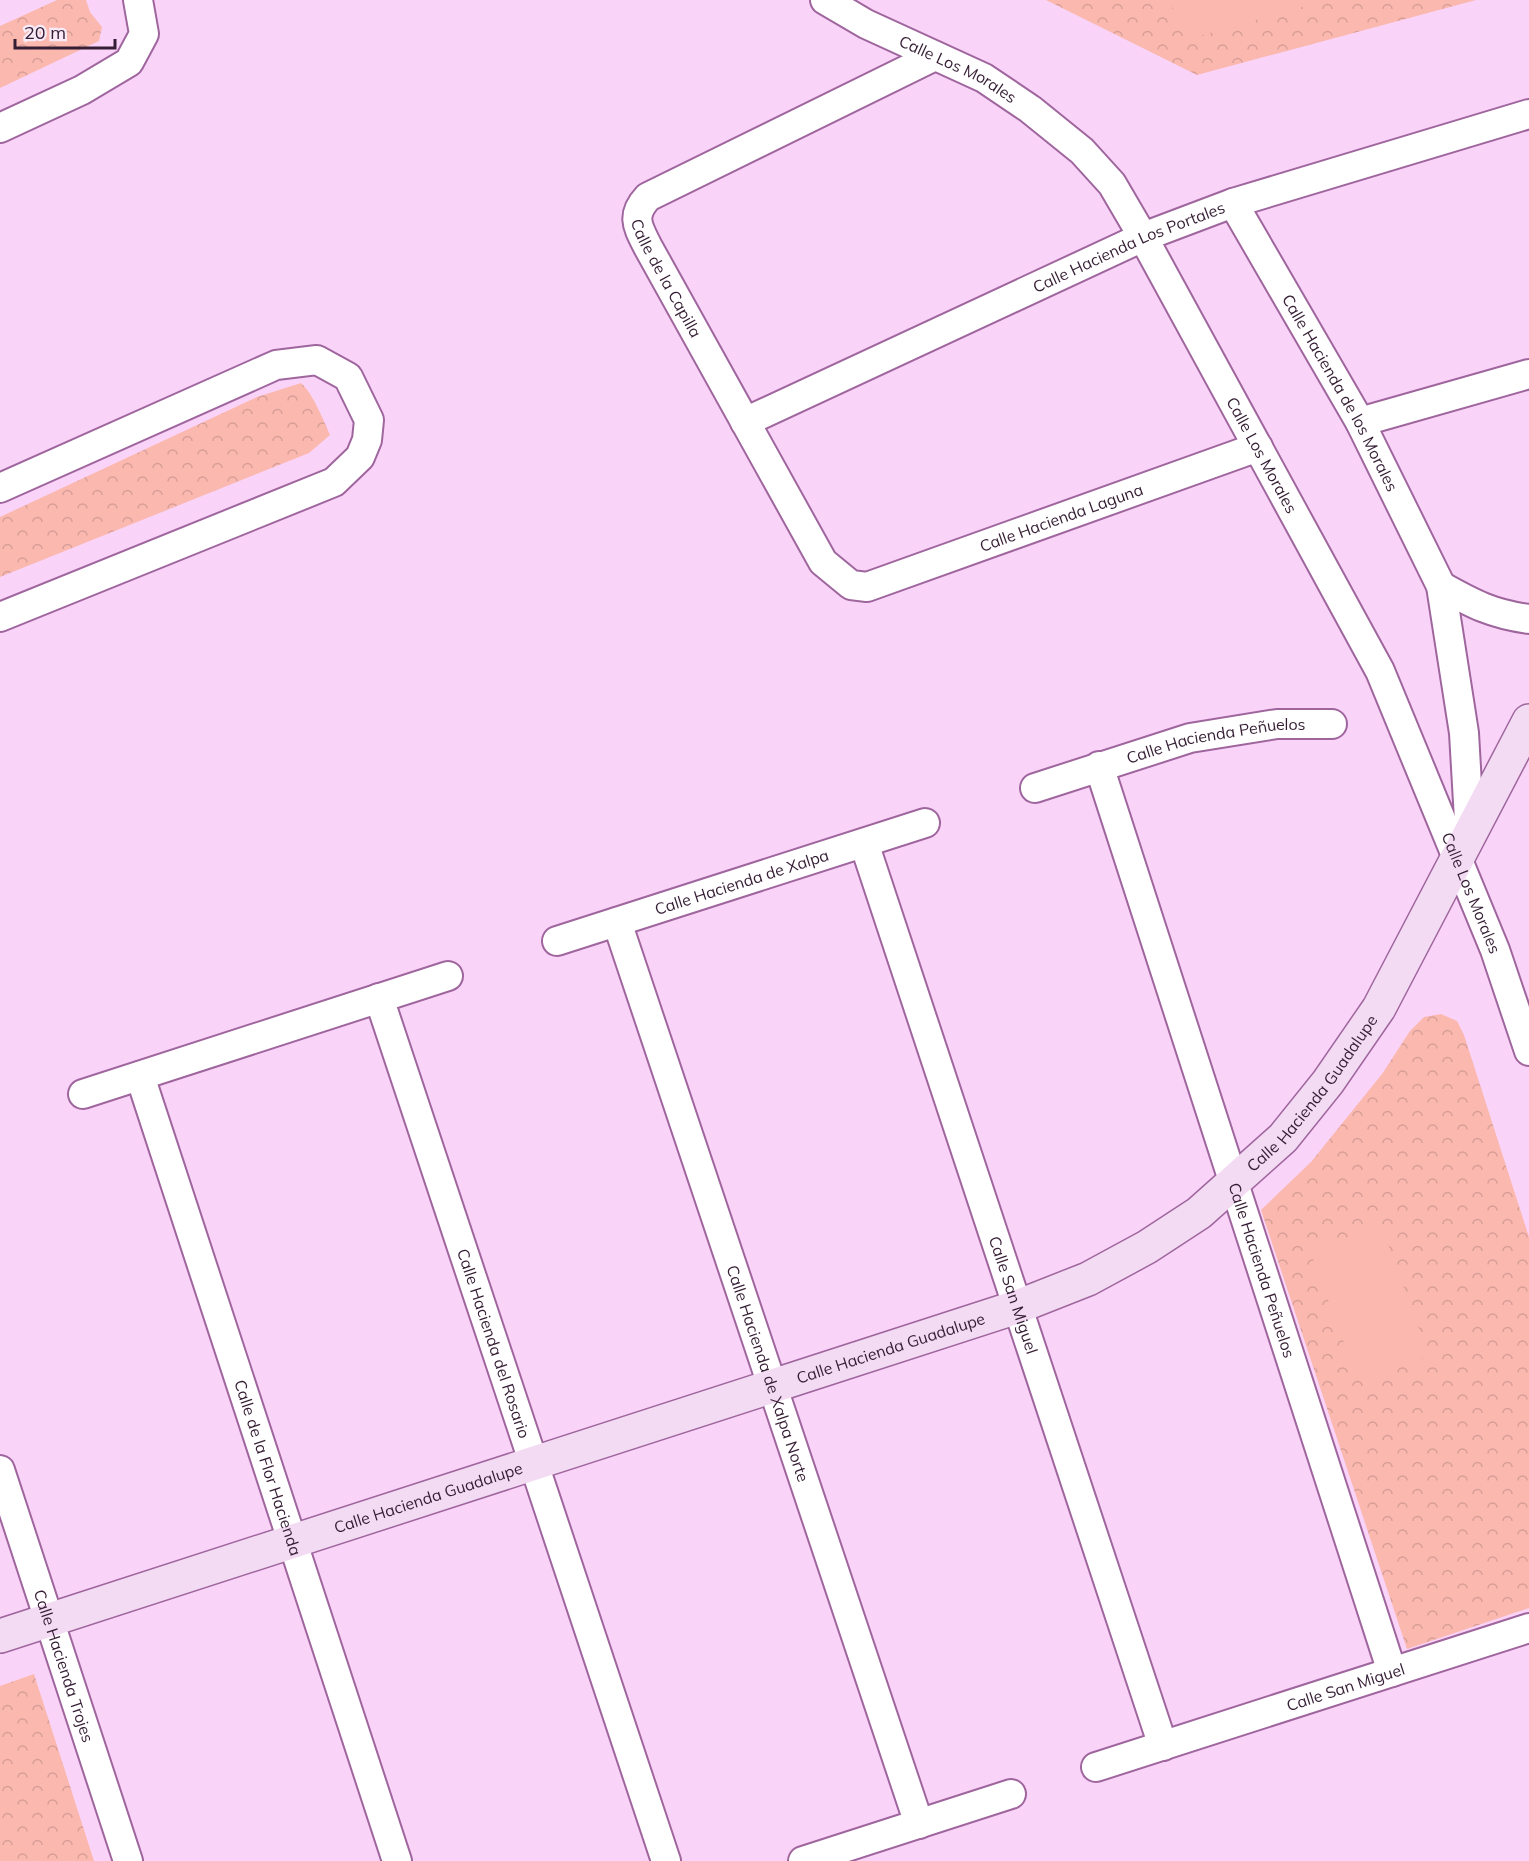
<svg xmlns="http://www.w3.org/2000/svg" width="1529" height="1861" viewBox="0 0 1529 1861" font-family="Mulish,sans-serif">
<style>
.forest{fill:url(#forest-crowns)}
.pitch{fill:#fab8af}
.lines{fill:none;stroke-linecap:round;stroke-linejoin:round}
.street-casing{stroke:#9f669e;stroke-width:32}
.secondary-casing{stroke:#9f669e;stroke-width:36}
.street{stroke:#fff;stroke-width:28}
.secondary{stroke:#f3dcf3;stroke-width:33}
.labels{text-anchor:middle;dominant-baseline:central;stroke-width:5;stroke-linejoin:round;paint-order:stroke}
.street-label{font-size:16px;fill:#351d34;stroke:#f8ebf7}
</style>
<defs>
<pattern id="forest-crowns" width="20" height="18" patternUnits="userSpaceOnUse" patternTransform="scale(1.5)"><rect width="20" height="18" fill="#fab8af"/><path d="M2 6a3 3 0 1 1 6 0M12 15a3 3 0 1 1 6 0" fill="none" stroke="#d79e97"/></pattern>
</defs>
<rect width="100%" height="100%" fill="#fad4f8"/>
<path class="forest" d="M 57,0 L 86,0 L 90,12 L 102,27 L 99,41 L 0,88 L 0,26 Z
M 1046,0 L 1476,0 L 1197,75 Z
M 301,383 C 312,392 324,421 330,435 L 309,453 L 0,577 L 0,517 L 257,397 Z
M 1441,1014 L 1457,1021 L 1464,1035 L 1529,1237 L 1529,1608 L 1407,1649 L 1261,1210 L 1311,1162 L 1382,1074 L 1410,1031 L 1424,1017 Z
M 34,1674 L 94,1861 L 0,1861 L 0,1686 Z"/>
<path class="pitch" d="M 1170,0 L 1327,0 L 1185,40 Z
M 1381,1225 L 1429,1356 L 1358,1381 L 1310,1251 Z"/>
<g class="lines">
<defs>
<g id="street">
<path id="s1" d="M 825,0 L 866,24 L 984,78 L 1030,109 L 1082,151 L 1112,184 L 1143,237 L 1380,671 L 1495,950 L 1529,1051"/>
<path id="s2" d="M 935,56 L 648,197 C 630,216 638,227 648,247 L 823,562 L 851,585 L 867,587 L 1258,447"/>
<path d="M 0,128 L 82,90 L 129,62 L 144,34 L 138,0"/>
<path id="s3" d="M 1233,203 L 1360,422 L 1441,586 L 1464,733 L 1470,837"/>
<path id="s4" d="M 745,422 L 1143,237 L 1233,203 L 1529,114"/>
<path d="M 1360,422 L 1529,374"/>
<path d="M 0,488 L 276,365 L 317,360 L 348,377 L 369,420 L 367,440 L 360,457 L 334,482 L 0,617"/>
<path d="M 1441,586 C 1473,604 1492,614 1529,619"/>
<path id="s5" d="M 1099,766 L 1392,1672"/>
<path id="s6" d="M 1035,788 L 1190,738 L 1277,724 L 1332,724"/>
<path id="s7" d="M 864,843 L 1163,1746"/>
<path id="s8" d="M 617,922 L 919,1824"/>
<path id="s9" d="M 557,941 L 925,823"/>
<path id="s10" d="M 379,998 L 666,1861"/>
<path id="s11" d="M 140,1076 L 397,1861"/>
<path d="M 83,1094 L 448,976"/>
<path id="s12" d="M 0,1470 L 128,1861"/>
<path id="s13" d="M 1096,1767 L 1529,1628"/>
<path d="M 803,1861 L 1011,1794"/>
</g>
<g id="secondary">
<path id="s14" d="M 0,1636 L 1017,1307 L 1088,1279 L 1147,1247 L 1199,1213 L 1283,1138 L 1328,1082 L 1379,1008 L 1529,721"/>
</g>
</defs>
<use href="#street" class="street-casing"/>
<use href="#secondary" class="secondary-casing"/>
<use href="#street" class="street"/>
<use href="#secondary" class="secondary"/>
</g>
<g class="labels">
<g class="street-label">
<text stroke="none"><textPath href="#s1" startOffset="150">Calle Los Morales</textPath></text>
<text stroke="none"><textPath href="#s4" startOffset="422">Calle Hacienda Los Portales</textPath></text>
<text stroke="none"><textPath href="#s2" startOffset="411">Calle de la Capilla</textPath></text>
<text stroke="none"><textPath href="#s3" startOffset="218">Calle Hacienda de los Morales</textPath></text>
<text stroke="none"><textPath href="#s1" startOffset="654">Calle Los Morales</textPath></text>
<text stroke="none"><textPath href="#s2" startOffset="994">Calle Hacienda Laguna</textPath></text>
<text stroke="none"><textPath href="#s6" startOffset="188">Calle Hacienda Peñuelos</textPath></text>
<text stroke="none"><textPath href="#s9" startOffset="194">Calle Hacienda de Xalpa</textPath></text>
<text stroke="none"><textPath href="#s1" startOffset="1140">Calle Los Morales</textPath></text>
<text stroke="none"><textPath href="#s14" startOffset="1440">Calle Hacienda Guadalupe</textPath></text>
<text stroke="none"><textPath href="#s5" startOffset="530">Calle Hacienda Peñuelos</textPath></text>
<text stroke="none"><textPath href="#s7" startOffset="476">Calle San Miguel</textPath></text>
<text stroke="none"><textPath href="#s10" startOffset="364">Calle Hacienda del Rosario</textPath></text>
<text stroke="none"><textPath href="#s14" startOffset="936">Calle Hacienda Guadalupe</textPath></text>
<text stroke="none"><textPath href="#s8" startOffset="476">Calle Hacienda de Xalpa Norte</textPath></text>
<text stroke="none"><textPath href="#s11" startOffset="412">Calle de la Flor Hacienda</textPath></text>
<text stroke="none"><textPath href="#s14" startOffset="450">Calle Hacienda Guadalupe</textPath></text>
<text stroke="none"><textPath href="#s12" startOffset="206">Calle Hacienda Trojes</textPath></text>
<text stroke="none"><textPath href="#s13" startOffset="262">Calle San Miguel</textPath></text>
</g>
</g>
<path d="M15 39v9h100v-9" fill="none" stroke="#351d34" stroke-width="3"/>
<text x="24" y="39" font-size="18" fill="#351d34" stroke="#f8ebf7" stroke-width="4.5" paint-order="stroke">20 m</text>
</svg>
